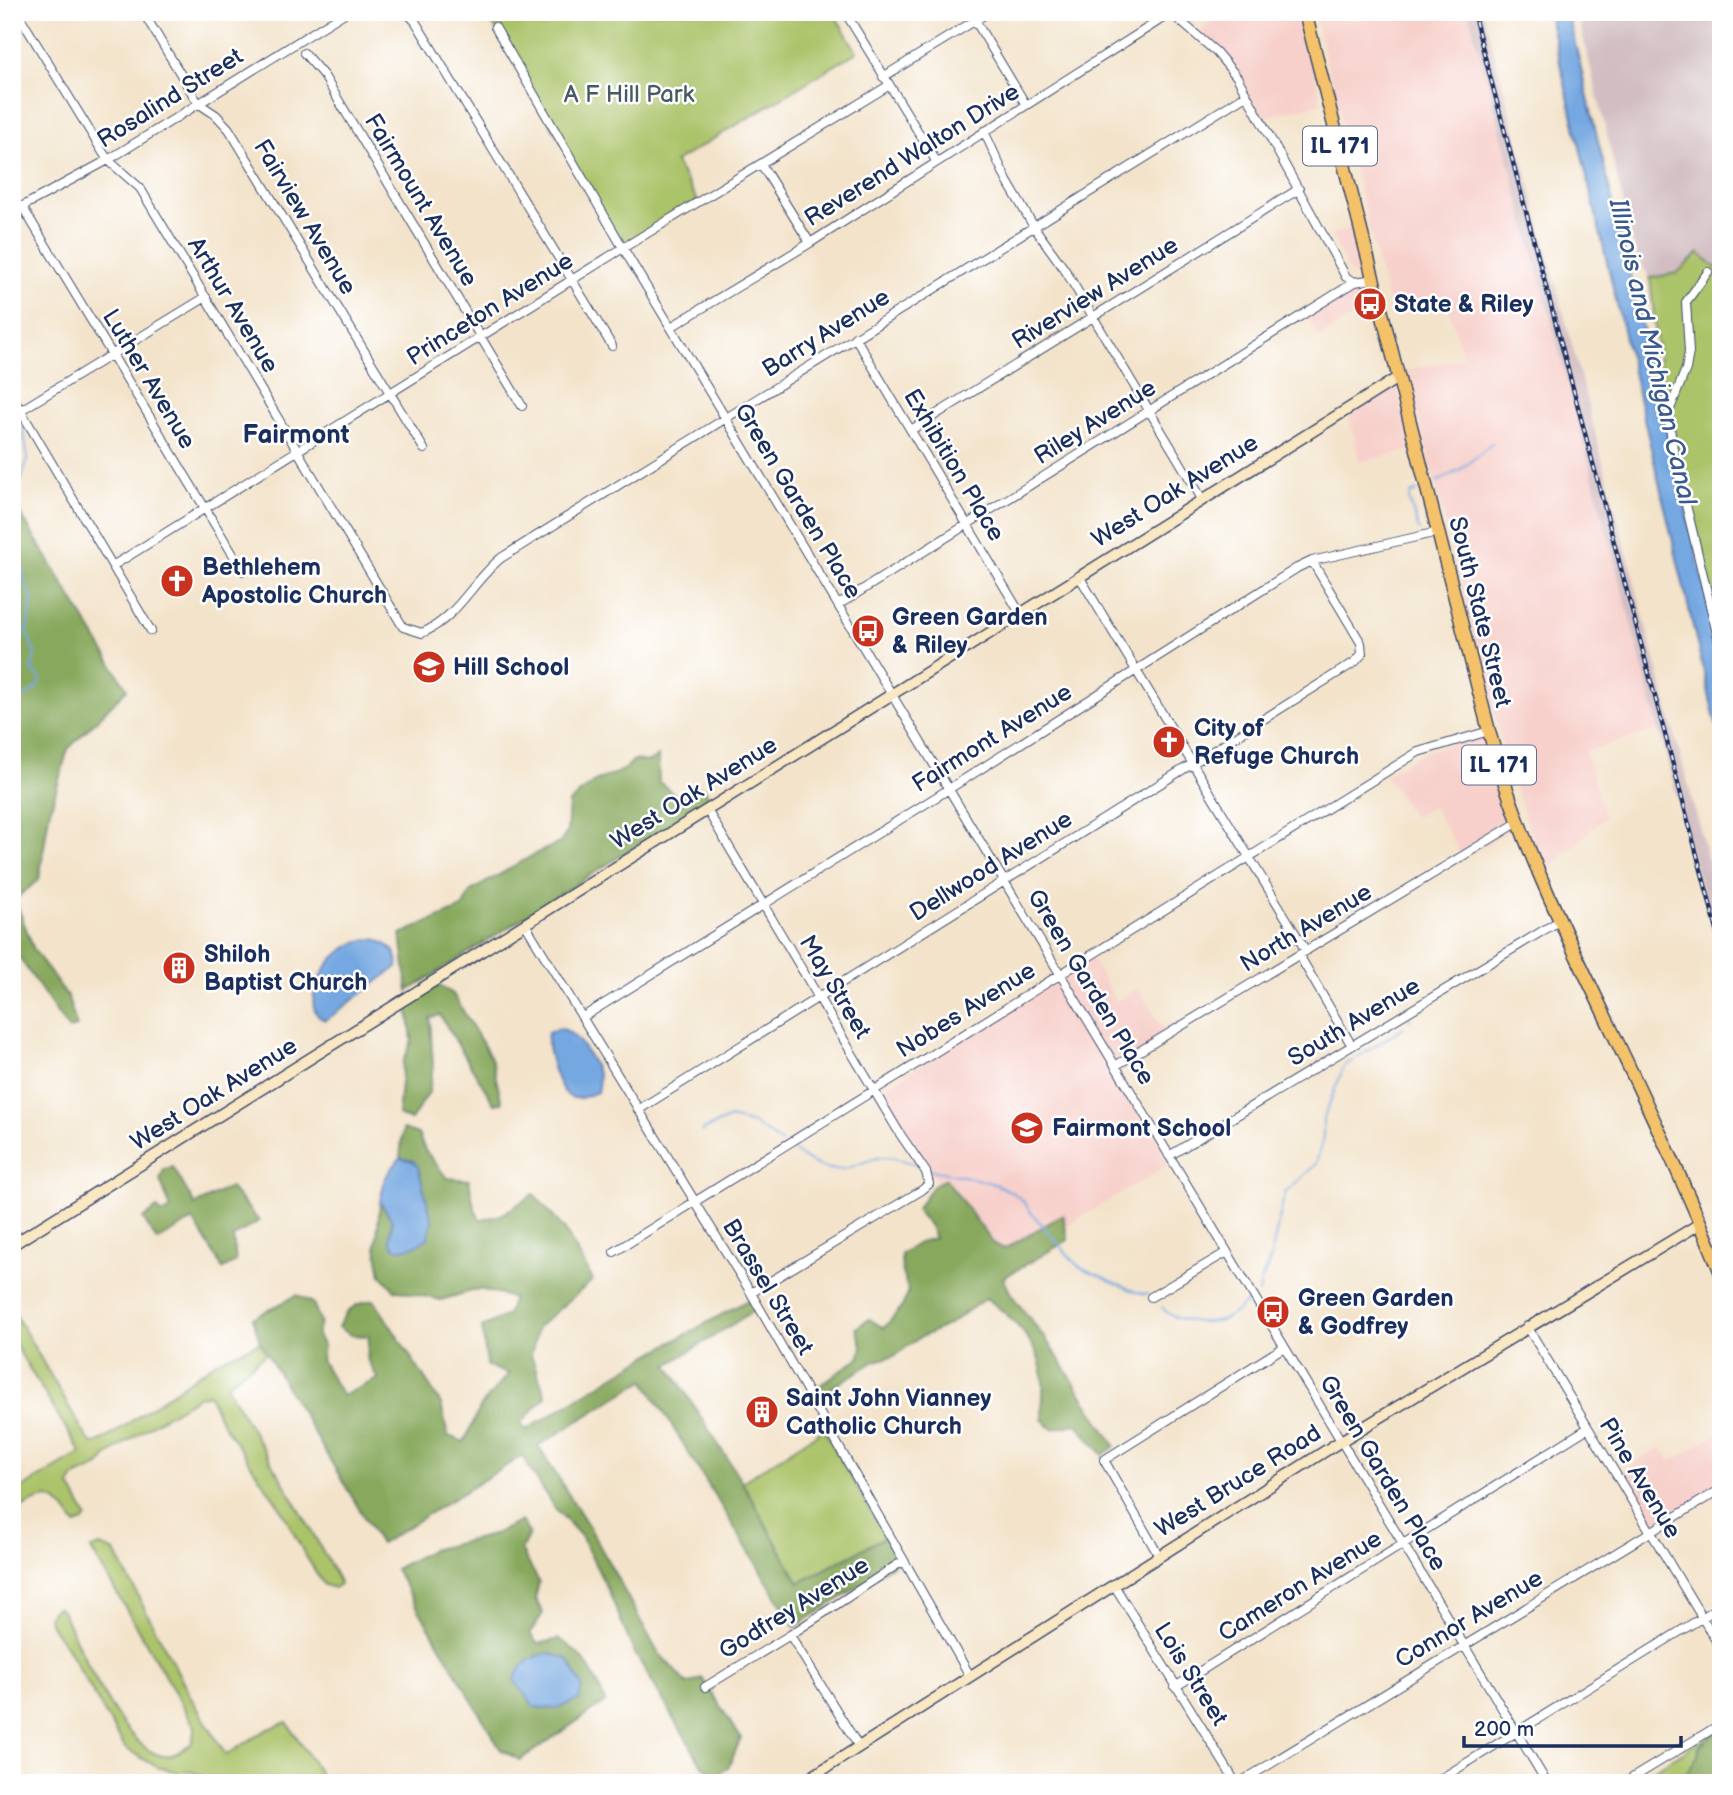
<svg xmlns="http://www.w3.org/2000/svg" width="1733" height="1795" viewBox="0 0 1733 1795" font-family="'Balsamiq Sans',sans-serif">
<style>
.built{fill:#f7d0cb}
.industrial{fill:#d2bec2}
.green{fill:#abc369;stroke:#637964;stroke-width:2}
.forest{fill:#88a95d;stroke:#526c5e;stroke-width:2}
.water{fill:#75a7e1;stroke:#486ba0;stroke-width:2}
.lines{fill:none;stroke-linecap:round;stroke-linejoin:round}
.stream{stroke:#75a7e1;stroke-width:2}
.street-casing{stroke:#3b4a6e;stroke-width:10}
.secondary-casing{stroke:#3b4a6e;stroke-width:13}
.primary-casing{stroke:#3b4a6e;stroke-width:15}
.street{stroke:#fff;stroke-width:8}
.secondary{stroke:#fae7c3;stroke-width:10}
.primary{stroke:#f3c26a;stroke-width:12}
.rail-casing{stroke:#1b2f5e;stroke-width:4.5}
.rail{stroke:#fff;stroke-width:2;stroke-dasharray:5;stroke-linecap:butt}
.labels{text-anchor:middle;dominant-baseline:central;stroke-width:5;stroke-linejoin:round;paint-order:stroke}
.shield{fill:#fff;stroke:#5f6d8e;stroke-width:2}
.shield-label{font-size:23px;font-weight:bold;fill:#1b2f5e}
.park-label{font-size:24px;fill:#465b61;stroke:#fff}
.street-label{font-size:24px;fill:#1b2f5e;stroke:#fff}
.poi-label{font-size:24px;font-weight:bold;fill:#1b2f5e;stroke:#fff;text-anchor:start}
.water-label{font-size:26px;font-style:italic;fill:#3a598c;stroke:#fff}
.neighbourhood-label{font-size:26px;font-weight:bold;fill:#1b2f5e;stroke:#fff}
</style>
<rect width="100%" height="100%" fill="#fff"/>
<filter id="ink" filterUnits="userSpaceOnUse"><feTurbulence type="fractalNoise" baseFrequency=".0143" numOctaves="2"/><feDisplacementMap in="SourceGraphic" scale="14" xChannelSelector="R" yChannelSelector="G"/><feConvolveMatrix kernelMatrix="1 2 1 2 8 2 1 2 1" color-interpolation-filters="sRGB"/></filter>
<filter id="wash" filterUnits="userSpaceOnUse"><feTurbulence type="fractalNoise" baseFrequency=".00686" numOctaves="4" result="noise"/><feDisplacementMap in="SourceGraphic" scale="28" xChannelSelector="R" yChannelSelector="G"/><feGaussianBlur stdDeviation="1.57" result="paint"/><feColorMatrix in="noise" values="0 0 0 0 0 0 0 0 0 0 0 0 0 0 0 0 0 1.4 0 .05"/><feComposite in="paint" operator="in"/></filter>
<g filter="url(#wash)">
<rect width="100%" height="100%" fill="#f3e3ca"/>
<path class="built" d="M 1220,12 L 1247,12 L 1249,19 L 1276,12 L 1300,12 L 1322,103 L 1263,117 L 1231,62 L 1199,34 Z
M 1314,12 L 1468,12 L 1519,199 L 1659,730 L 1585,751 L 1605,817 L 1546,871 L 1533,840 L 1508,766 L 1406,371 L 1463,357 L 1445,295 L 1390,309 Z
M 1352,227 L 1364,272 L 1360,279 L 1347,268 L 1331,234 Z
M 1370,282 L 1375,303 L 1319,337 L 1306,315 L 1355,284 Z
M 1395,382 L 1412,450 L 1359,462 L 1348,410 Z
M 1486,734 L 1494,783 L 1514,827 L 1463,858 L 1433,806 L 1414,818 L 1385,775 L 1419,754 Z
M 1091,958 L 1116,1001 L 1138,988 L 1168,1037 L 1118,1068 L 1170,1164 L 1002,1264 L 934,1178 L 880,1091 Z
M 1721,1431 L 1721,1485 L 1651,1528 L 1618,1474 L 1661,1447 L 1671,1462 Z"/>
<path class="industrial" d="M 1468,12 L 1483,12 L 1534,201 L 1721,910 L 1721,965 L 1519,199 Z
M 1577,12 L 1721,12 L 1721,272 L 1699,253 L 1677,273 L 1650,278 L 1636,255 Z"/>
<path class="green" d="M 486,12 L 833,12 L 857,52 L 675,162 L 698,201 L 623,246 L 599,208 Z
M 1699,253 L 1721,272 L 1721,625 L 1674,437 L 1664,413 L 1650,278 L 1677,273 Z
M 12,1309 L 87,1438 L 92,1444 L 107,1438 L 219,1360 L 260,1342 L 267,1353 L 226,1385 C 263,1452 306,1515 340,1584 L 334,1588 L 324,1585 L 304,1553 L 282,1510 L 221,1421 L 209,1394 L 198,1397 L 153,1424 L 108,1455 L 99,1466 L 73,1478 L 70,1486 L 87,1517 L 84,1522 L 76,1525 C 52,1490 49,1493 12,1513 L 12,1494 L 81,1453 L 12,1340 Z
M 824,1429 L 885,1537 L 799,1583 L 742,1482 Z
M 100,1546 L 115,1552 L 193,1701 L 226,1755 L 266,1730 L 287,1722 L 326,1783 L 208,1783 L 202,1776 L 193,1772 L 178,1772 L 157,1767 L 125,1748 L 66,1646 L 51,1625 L 48,1617 L 52,1611 L 58,1607 L 62,1610 C 78,1644 122,1750 163,1756 C 174,1757 184,1749 192,1743 L 195,1727 L 91,1549 Z
M 1721,1729 L 1721,1783 L 1632,1783 Z"/>
<path class="forest" d="M 12,500 L 127,689 L 68,749 L 49,814 L 39,880 L 15,899 L 34,950 L 68,998 L 77,1027 L 68,1029 L 12,947 Z
M 658,756 L 659,782 L 680,798 L 688,788 L 704,788 L 710,799 L 408,991 L 401,934 L 462,908 L 471,891 L 537,853 L 560,843 L 567,832 L 569,803 C 578,795 589,784 600,779 C 619,772 618,776 634,760 L 649,762 Z
M 438,985 L 453,994 L 491,1058 L 502,1103 L 494,1104 L 440,1015 L 430,1018 L 433,1066 L 429,1092 L 411,1120 L 398,1115 L 403,1062 L 412,1041 L 408,1006 Z
M 403,1129 L 418,1134 L 425,1150 L 447,1178 L 469,1180 L 474,1207 L 480,1220 L 501,1215 L 534,1194 L 565,1230 L 593,1280 L 538,1327 L 531,1355 L 546,1396 L 521,1423 L 526,1430 L 645,1357 L 748,1300 L 755,1310 L 668,1365 L 742,1482 L 799,1583 L 885,1537 L 899,1561 L 795,1627 L 644,1380 L 538,1446 L 591,1530 L 657,1651 L 687,1684 L 702,1678 L 741,1738 L 728,1768 L 716,1775 L 702,1765 L 633,1650 L 609,1592 L 581,1536 L 553,1506 L 522,1456 L 380,1544 L 260,1342 L 253,1318 L 297,1295 L 313,1303 L 320,1321 L 317,1336 L 323,1346 L 321,1360 L 342,1396 L 378,1379 L 367,1359 L 369,1336 L 351,1335 L 338,1327 C 346,1310 355,1303 374,1300 L 441,1404 L 448,1436 L 464,1442 L 481,1406 L 509,1374 L 487,1366 L 482,1327 L 507,1315 L 513,1298 L 479,1289 L 441,1300 L 395,1290 L 381,1275 L 376,1247 L 380,1202 L 392,1219 L 390,1239 L 413,1161 L 400,1158 Z
M 173,1167 L 195,1205 L 230,1187 L 259,1221 L 233,1237 L 236,1262 L 223,1269 L 193,1220 L 157,1241 L 143,1219 L 157,1208 L 162,1214 L 171,1209 L 160,1180 L 164,1169 Z
M 946,1179 L 993,1243 L 1004,1249 L 1063,1215 L 1068,1240 L 1003,1278 L 1011,1294 L 1050,1345 L 1115,1446 L 1103,1455 L 1077,1424 L 1052,1429 L 1042,1419 C 1042,1406 1044,1392 1043,1379 C 1041,1345 1012,1317 986,1298 L 948,1325 L 919,1338 L 894,1356 L 875,1361 L 821,1394 L 813,1390 L 860,1357 L 862,1345 L 856,1328 L 869,1319 L 884,1328 L 902,1307 L 909,1291 L 902,1273 L 901,1254 L 920,1242 L 935,1238 L 930,1226 L 916,1209 L 935,1184 Z
M 521,1521 L 529,1533 L 521,1550 L 539,1582 L 535,1599 L 543,1613 L 530,1634 L 538,1644 L 559,1639 C 584,1654 595,1675 605,1702 L 520,1760 L 501,1750 L 395,1569 L 431,1550 L 492,1535 Z
M 1721,1730 L 1721,1783 L 1673,1783 L 1685,1774 L 1698,1756 L 1699,1747 L 1706,1739 Z"/>
<path class="water" d="M 1548,12 L 1567,12 L 1572,31 L 1699,565 L 1721,664 L 1721,745 Z
M 375,939 C 388,944 400,952 397,967 L 329,1018 L 325,1020 C 300,1011 321,968 336,956 C 347,946 360,939 375,939 Z
M 560,1028 C 577,1032 592,1059 598,1075 C 600,1080 598,1086 597,1092 C 589,1095 578,1101 570,1097 C 557,1090 545,1046 548,1033 Z
M 400,1158 L 413,1161 L 418,1167 L 432,1221 L 428,1238 C 420,1244 393,1259 390,1239 C 390,1233 393,1227 392,1221 C 390,1215 384,1208 380,1202 L 385,1178 Z
M 548,1653 L 568,1659 L 582,1686 L 579,1700 L 554,1709 L 534,1707 L 515,1681 C 519,1665 532,1656 548,1653 Z"/>
<g class="lines">
<path class="stream" d="M 12,287 C 27,317 20,335 12,366
M 12,376 L 17,394
M 1437,482 L 1460,470 L 1493,443
M 1417,491 L 1411,494 L 1409,500 L 1419,530
M 12,702 C 23,697 38,692 41,679 L 31,669 L 35,654 L 27,633 L 32,600 L 24,579 L 18,536 L 13,521 L 15,502 L 28,458 L 21,416
M 1409,1020 L 1410,1017
M 701,1131 L 730,1118 L 754,1124 L 782,1143
M 789,1146 C 803,1160 826,1174 848,1168 C 860,1164 871,1158 884,1157 C 895,1157 907,1162 917,1164
M 928,1169 C 958,1177 1013,1179 1029,1210 L 1078,1266 L 1136,1292 L 1148,1294
M 1259,1293 L 1261,1282 L 1270,1260 L 1285,1193 L 1316,1164 L 1323,1137 L 1323,1120 L 1344,1066 L 1404,1027
M 1162,1307 C 1173,1323 1209,1325 1226,1318 C 1235,1313 1242,1307 1249,1300"/>
</g>
</g>
<g filter="url(#ink)">
<g class="lines">
<defs>
<path id="street" d="M 17,12 L 102,151 L 108,160 L 140,188 L 403,627 L 422,633 C 457,618 472,582 501,558 L 1246,95
M 143,12 L 198,103 L 216,115 L 229,129 L 424,449
M 406,12 L 415,21 L 612,346
M 845,12 L 936,161
M 970,12 L 1026,105
M 1170,12 L 1216,52 L 1237,77 L 1346,277 L 1355,282
M 495,27 L 623,248 L 1547,1783
M 304,53 L 324,76 L 522,406
M 883,77 L 989,12
M 984,131 L 1007,181 L 1034,227 L 1065,270 L 1202,499
M 761,164 L 810,243
M 22,206 L 243,571
M 12,212 L 108,160 L 346,12
M 1708,272 L 1686,302 L 1689,352 L 1686,369 L 1668,414 L 1674,455 L 1721,650
M 671,327 L 810,243 L 1171,13
M 855,337 L 1020,613
M 12,396 L 151,631
M 21,410 L 206,297
M 911,430 L 1299,189
M 114,565 L 623,248 L 888,86
M 1079,576 L 1306,951
M 838,605 L 1355,282 L 1374,279
M 707,810 L 900,1134 L 926,1172 L 929,1184 L 922,1190 L 751,1293
M 525,924 L 751,1293 L 970,1676
M 1299,955 L 1352,1046
M 583,1017 L 949,789 L 1297,568 L 1312,561 L 1438,532
M 1115,1066 L 1517,823
M 638,1110 L 1355,662 L 1362,654 L 1361,643 L 1312,561
M 1169,1156 L 1559,921
M 614,1252 L 1418,752 L 1489,731
M 1151,1297 L 1227,1252
M 1527,1326 L 1721,1649
M 1159,1556 L 1104,1460 L 1284,1347
M 1114,1585 L 1236,1783
M 790,1635 L 859,1747
M 705,1687 L 790,1635 L 903,1561
M 1175,1687 L 1588,1428
M 1239,1783 L 1721,1489
M 1434,1783 L 1721,1606
M 1624,1783 L 1721,1724"/>
<path id="secondary" d="M 12,1245 L 1399,377
M 802,1783 L 1341,1441 L 1701,1223"/>
<path id="primary" d="M 1305,12 L 1489,731 C 1514,824 1554,910 1596,997 C 1639,1088 1683,1179 1721,1273"/>
</defs>
<use href="#street" class="street-casing"/>
<use href="#secondary" class="secondary-casing"/>
<use href="#primary" class="primary-casing"/>
<use href="#street" class="street"/>
<use href="#secondary" class="secondary"/>
<use href="#primary" class="primary"/>
<defs>
<path id="rail" d="M 1473,12 L 1721,945"/>
</defs>
<use href="#rail" class="rail-casing"/>
<use href="#rail" class="rail"/>
</g>
</g>
<defs>
<symbol id="bus-disc" viewBox="-11 -11 22 22"><circle r="9.5" fill="#c8321e" stroke="#fff"/><path d="M-5-6H5V4H4V6H2V4H-2V6H-4V4H-5ZM-3.5-4V0h7V-4ZM-3.5 1.2v1.5H-2V1.2ZM2 1.2v1.5H3.5V1.2Z" fill="#fff"/></symbol>
<symbol id="church-disc" viewBox="-11 -11 22 22"><circle r="9.5" fill="#c8321e" stroke="#fff"/><path d="M-1.2-6h2.4v3.5h3.3v2.4h-3.3V6h-2.4V-.1h-3.3v-2.4h3.3Z" fill="#fff"/></symbol>
<symbol id="school-disc" viewBox="-11 -11 22 22"><circle r="9.5" fill="#c8321e" stroke="#fff"/><path d="M0-5L7-2L0 1L-7-2ZM-4 1L0 2.5L4 1V4Q0 6-4 4Z" fill="#fff"/></symbol>
<symbol id="building-disc" viewBox="-11 -11 22 22"><circle r="9.5" fill="#c8321e" stroke="#fff"/><path d="M-4-6H4V6H1V3H-1V6H-4ZM-2.5-4.3h1.7v1.8h-1.7ZM.8-4.3h1.7v1.8H.8ZM-2.5-1h1.7V.8h-1.7ZM.8-1h1.7V.8H.8Z" fill="#fff"/></symbol>
</defs>
<g fill-rule="evenodd">
<use href="#bus-disc" x="1351" y="285" width="38" height="38"/>
<use href="#church-disc" x="158" y="562" width="38" height="38"/>
<use href="#bus-disc" x="849" y="612" width="38" height="38"/>
<use href="#school-disc" x="410" y="648" width="38" height="38"/>
<use href="#church-disc" x="1150" y="723" width="38" height="38"/>
<use href="#building-disc" x="160" y="949" width="38" height="38"/>
<use href="#school-disc" x="1008" y="1109" width="38" height="38"/>
<use href="#bus-disc" x="1254" y="1293" width="38" height="38"/>
<use href="#building-disc" x="743" y="1393" width="38" height="38"/>
</g>
<g class="labels">
<g class="shield">
<rect x="1303" y="126.5" width="74" height="39" rx="5"/>
<rect x="1462" y="745.5" width="74" height="39" rx="5"/>
</g>
<g class="shield-label">
<text x="1340" y="146">IL 171</text>
<text x="1499" y="765">IL 171</text>
</g>
<g class="park-label">
<text x="629" y="94">A F Hill Park</text>
</g>
<g class="street-label">
<text transform="translate(170 98) rotate(-32)">Rosalind Street</text>
<text transform="translate(912 155) rotate(-32)">Reverend Walton Drive</text>
<text transform="translate(421 200) rotate(59)">Fairmount Avenue</text>
<text transform="translate(305 217) rotate(59)">Fairview Avenue</text>
<text transform="translate(1095 293) rotate(-32)">Riverview Avenue</text>
<text transform="translate(233 305) rotate(59)">Arthur Avenue</text>
<text transform="translate(490 309) rotate(-32)">Princeton Avenue</text>
<text transform="translate(826 333) rotate(-32)">Barry Avenue</text>
<text transform="translate(149 379) rotate(59)">Luther Avenue</text>
<text transform="translate(1095 422) rotate(-32)">Riley Avenue</text>
<text transform="translate(954 465) rotate(59)">Exhibition Place</text>
<text transform="translate(1175 491) rotate(-32)">West Oak Avenue</text>
<text transform="translate(798 501) rotate(59)">Green Garden Place</text>
<text transform="translate(1480 612) rotate(76)">South State Street</text>
<text transform="translate(992 738) rotate(-32)">Fairmont Avenue</text>
<text transform="translate(694 793) rotate(-32)">West Oak Avenue</text>
<text transform="translate(991 866) rotate(-32)">Dellwood Avenue</text>
<text transform="translate(1306 928) rotate(-31)">North Avenue</text>
<text transform="translate(835 987) rotate(59)">May Street</text>
<text transform="translate(1091 987) rotate(59)">Green Garden Place</text>
<text transform="translate(966 1010) rotate(-32)">Nobes Avenue</text>
<text transform="translate(1354 1022) rotate(-31)">South Avenue</text>
<text transform="translate(214 1094) rotate(-32)">West Oak Avenue</text>
<text transform="translate(768 1287) rotate(59)">Brassel Street</text>
<text transform="translate(1383 1473) rotate(59)">Green Garden Place</text>
<text transform="translate(1640 1478) rotate(59)">Pine Avenue</text>
<text transform="translate(1238 1481) rotate(-32)">West Bruce Road</text>
<text transform="translate(1300 1586) rotate(-32)">Cameron Avenue</text>
<text transform="translate(794 1608) rotate(-32)">Godfrey Avenue</text>
<text transform="translate(1469 1619) rotate(-31)">Connor Avenue</text>
<text transform="translate(1191 1674) rotate(58)">Lois Street</text>
</g>
<g class="poi-label">
<text x="1394" y="304">State &amp; Riley</text>
<text x="202" y="567">Bethlehem<tspan x="202" dy="28">Apostolic Church</tspan></text>
<text x="892" y="617">Green Garden<tspan x="892" dy="28">&amp; Riley</tspan></text>
<text x="453" y="667">Hill School</text>
<text x="1194" y="728">City of<tspan x="1194" dy="28">Refuge Church</tspan></text>
<text x="204" y="954">Shiloh<tspan x="204" dy="28">Baptist Church</tspan></text>
<text x="1052" y="1128">Fairmont School</text>
<text x="1298" y="1298">Green Garden<tspan x="1298" dy="28">&amp; Godfrey</tspan></text>
<text x="786" y="1398">Saint John Vianney<tspan x="786" dy="28">Catholic Church</tspan></text>
</g>
<g class="water-label">
<text transform="translate(1652 352) rotate(77)">Illinois and Michigan Canal</text>
</g>
<g class="neighbourhood-label">
<text x="296" y="435">Fairmont</text>
</g>
</g>
<rect width="1733" height="1795" fill="none" stroke="#fff" stroke-width="42"/>
<path d="M1464 1736v10h217v-10" fill="none" stroke="#1b2f5e" stroke-width="3.5"/>
<text x="1474" y="1736" font-size="21" fill="#1b2f5e" stroke="#ffffff" stroke-width="5" paint-order="stroke">200 m</text>
</svg>
